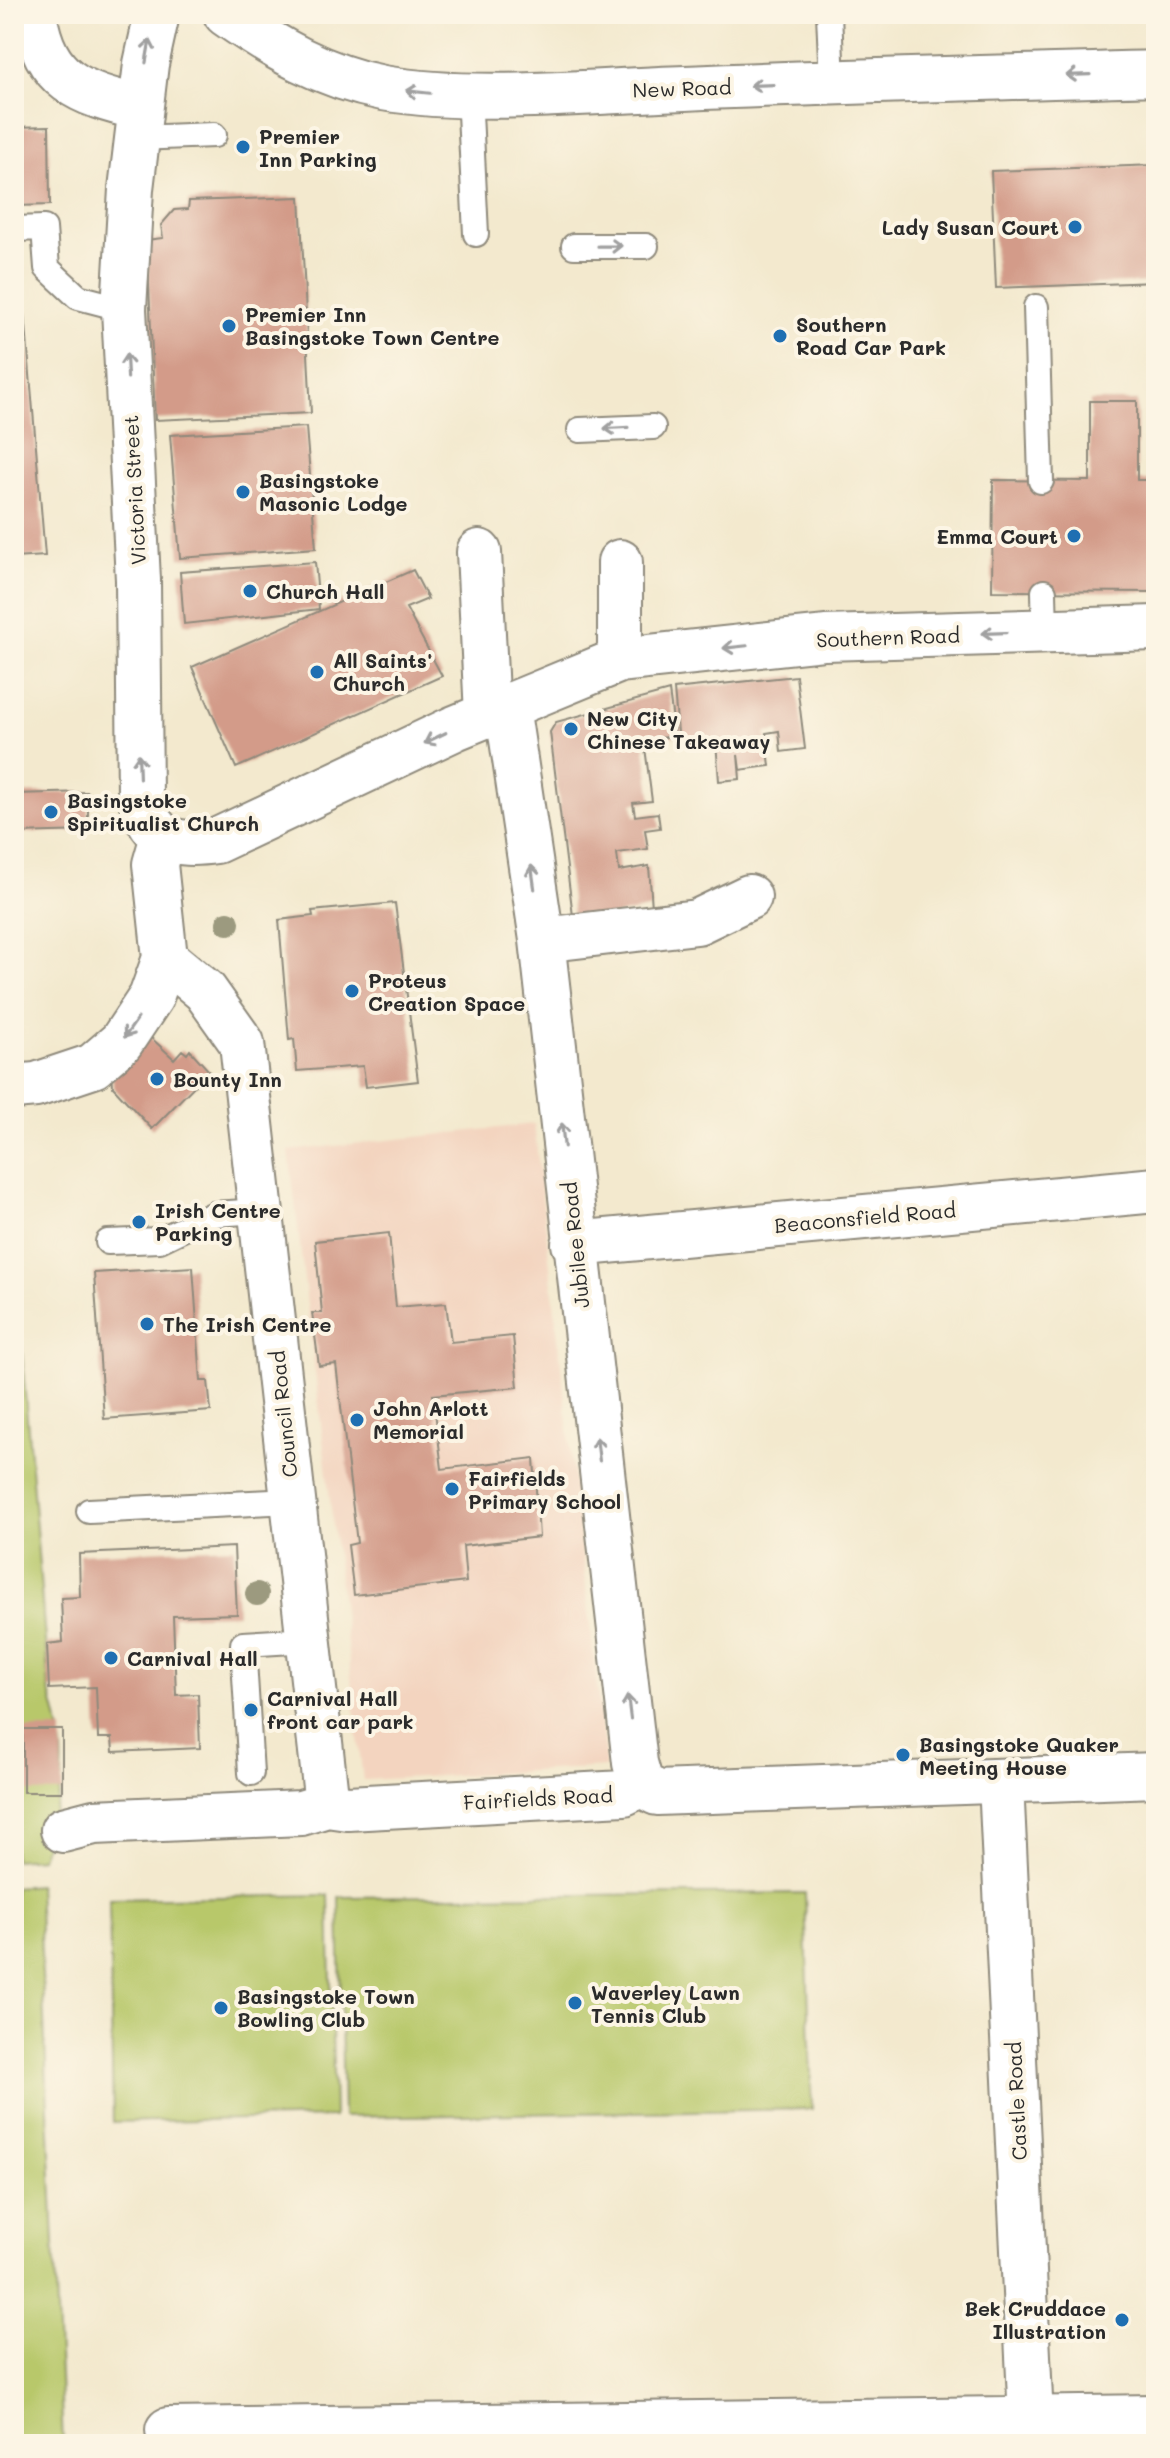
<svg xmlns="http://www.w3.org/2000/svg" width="1170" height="2458" viewBox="0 0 1170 2458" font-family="Mali,sans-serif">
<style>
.built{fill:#f3d4bf}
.green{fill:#b8c86b;stroke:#727a4b;stroke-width:2}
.building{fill:#d39b89}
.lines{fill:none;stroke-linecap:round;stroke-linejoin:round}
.service-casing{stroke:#8f8a7c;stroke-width:28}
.minor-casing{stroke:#8f8a7c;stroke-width:48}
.tertiary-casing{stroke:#8f8a7c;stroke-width:48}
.service{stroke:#fff;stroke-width:24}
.minor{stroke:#fff;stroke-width:44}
.tertiary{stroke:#fff;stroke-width:44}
.tree{fill:#9c9a7f}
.oneway{stroke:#a0a0a0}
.poi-dot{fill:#1f6fb2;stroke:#fcf5e5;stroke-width:3}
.labels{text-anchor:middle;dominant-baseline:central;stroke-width:8;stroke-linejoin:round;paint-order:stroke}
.street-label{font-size:20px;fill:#2b2b2b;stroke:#fcf5e5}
.poi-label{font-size:20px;font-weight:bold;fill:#2b2b2b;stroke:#fcf5e5;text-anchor:start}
</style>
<rect width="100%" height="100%" fill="#fcf5e5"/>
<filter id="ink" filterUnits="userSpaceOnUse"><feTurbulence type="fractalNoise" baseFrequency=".0125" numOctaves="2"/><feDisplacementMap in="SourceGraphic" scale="16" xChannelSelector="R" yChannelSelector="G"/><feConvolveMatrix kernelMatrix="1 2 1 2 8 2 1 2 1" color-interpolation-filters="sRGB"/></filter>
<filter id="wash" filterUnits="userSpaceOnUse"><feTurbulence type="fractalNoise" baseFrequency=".006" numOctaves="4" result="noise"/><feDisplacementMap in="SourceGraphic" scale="32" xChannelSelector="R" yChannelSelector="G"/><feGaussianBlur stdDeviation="1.8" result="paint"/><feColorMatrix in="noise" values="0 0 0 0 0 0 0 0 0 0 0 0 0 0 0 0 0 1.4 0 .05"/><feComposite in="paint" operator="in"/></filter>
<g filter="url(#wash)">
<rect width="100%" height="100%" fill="#f3e9ce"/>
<path class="built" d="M 534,1124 L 606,1767 L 363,1780 L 289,1151 Z"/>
<path class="green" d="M 14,1257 L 49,1689 C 72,1760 63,1790 41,1858 L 14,1860 Z
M 38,1885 L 63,2444 L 14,2444 L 14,1887 Z
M 805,1893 L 812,2109 L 343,2117 L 339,1897 Z
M 329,1895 L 334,2117 L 113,2122 L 109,1899 Z"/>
<g id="blocks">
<path class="building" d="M 49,126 L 50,205 L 14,206 L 14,127 Z
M 1156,165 L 1156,282 L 996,288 L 991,171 Z
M 300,197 L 311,413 L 155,420 L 147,240 L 163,238 L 161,225 L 174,210 L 188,209 L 189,201 Z
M 21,265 L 45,556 L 14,558 L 14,266 Z
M 1090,401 L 1137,401 L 1137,480 L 1156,480 L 1156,592 L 992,591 L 993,480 L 1090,481 Z
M 306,427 L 316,548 L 180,558 L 170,435 Z
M 315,562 L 319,609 L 184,624 L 180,572 Z
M 413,570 L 428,599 L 406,608 L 442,676 L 236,768 L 192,667 Z
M 796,676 L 805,749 L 781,752 L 779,731 L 766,733 L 770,766 L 740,770 L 738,755 L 740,779 L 719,781 L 716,741 L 679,744 L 674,689 Z
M 669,691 L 675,736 L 644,740 L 652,801 L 633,803 L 635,816 L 658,813 L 660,828 L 645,830 L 648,849 L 617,853 L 619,871 L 649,866 L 652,908 L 574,924 L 550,732 L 556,722 Z
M 88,792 L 88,831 L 14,833 L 14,794 Z
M 395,903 L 418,1081 L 366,1087 L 363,1066 L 297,1071 L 294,1039 L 289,1040 L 279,920 L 313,916 L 312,911 Z
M 148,1035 L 174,1059 L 182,1050 L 187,1054 L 190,1050 L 209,1071 L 152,1129 L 113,1087 L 112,1069 Z
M 389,1233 L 396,1307 L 446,1303 L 451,1342 L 513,1336 L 518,1387 L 433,1395 L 442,1469 L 534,1458 L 539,1537 L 463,1546 L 466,1582 L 354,1595 L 348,1545 L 357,1543 L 336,1364 L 319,1366 L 312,1313 L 322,1313 L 315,1241 Z
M 193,1267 L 201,1381 L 208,1381 L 211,1411 L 104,1419 L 94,1273 Z
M 234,1547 L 237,1614 L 173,1616 L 176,1695 L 198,1694 L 200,1748 L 113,1752 L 112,1738 L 98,1738 L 96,1687 L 49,1689 L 47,1644 L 63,1642 L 61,1598 L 80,1597 L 79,1554 Z
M 23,1729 L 62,1729 L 62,1792 L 23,1792 Z"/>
</g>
</g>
<g filter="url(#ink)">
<use href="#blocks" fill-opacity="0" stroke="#8f8a7c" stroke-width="2"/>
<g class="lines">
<defs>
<path id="service" d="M 829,14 L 832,82
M 469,93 L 476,234
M 136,138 L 214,135
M 14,229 L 44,228 L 47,268 L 78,297 L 124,309
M 574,246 L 646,246
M 1036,307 L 1041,481
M 580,430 L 653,427
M 1044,592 L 1045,632
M 108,1242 L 160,1240 L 214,1214 L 260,1211
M 89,1511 L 293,1501
M 251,1773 L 243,1644 L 309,1640"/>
<path id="minor" d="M 34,14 C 45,82 79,93 140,108
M 157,14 L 146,64 L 131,189 L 124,309 L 138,580 L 140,797 C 152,841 173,847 216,841 L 455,728 L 620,660 L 825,638 L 1156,628
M 479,552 L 487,715
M 620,562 L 620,660
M 507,706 L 542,940 L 635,1763 L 641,1784
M 542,940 L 697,922 L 749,897
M 165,958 L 205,991 L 242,1043 L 327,1805
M 14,1087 L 36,1085 L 93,1066 L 121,1042 L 151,997 L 165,958 L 155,864 L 163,836
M 574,1244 L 1156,1190
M 1001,1782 L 1031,2420
M 63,1830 L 94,1822 L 301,1813 L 327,1805 L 348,1808 L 624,1793 L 641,1784 L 657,1793 L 1156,1775
M 168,2430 L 1156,2417"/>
<path id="tertiary" d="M 226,14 C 274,48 324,77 383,88 C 476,104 590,91 685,88 C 842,81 999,78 1156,73"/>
</defs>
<use href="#service" class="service-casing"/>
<use href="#minor" class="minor-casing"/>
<use href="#tertiary" class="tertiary-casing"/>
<use href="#service" class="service"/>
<use href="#minor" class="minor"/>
<use href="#tertiary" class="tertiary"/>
</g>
<g class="tree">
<circle cx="228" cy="923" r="12"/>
<circle cx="257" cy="1594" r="12"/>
</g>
<defs><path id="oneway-shaft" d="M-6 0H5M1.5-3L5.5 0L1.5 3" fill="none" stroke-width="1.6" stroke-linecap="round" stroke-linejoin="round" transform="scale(2)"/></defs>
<g class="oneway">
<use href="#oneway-shaft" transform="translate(148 51) rotate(-80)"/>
<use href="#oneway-shaft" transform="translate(1078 75) rotate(178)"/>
<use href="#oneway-shaft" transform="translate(762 85) rotate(178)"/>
<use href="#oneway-shaft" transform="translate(418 92) rotate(-174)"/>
<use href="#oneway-shaft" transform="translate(610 246) rotate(-1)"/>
<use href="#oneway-shaft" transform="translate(127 366) rotate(-93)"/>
<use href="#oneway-shaft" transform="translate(616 428) rotate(177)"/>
<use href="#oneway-shaft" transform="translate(994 633) rotate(178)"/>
<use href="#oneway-shaft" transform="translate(735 647) rotate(174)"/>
<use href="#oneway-shaft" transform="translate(435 738) rotate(154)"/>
<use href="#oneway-shaft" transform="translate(139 766) rotate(-92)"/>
<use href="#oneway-shaft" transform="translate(533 877) rotate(-98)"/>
<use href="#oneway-shaft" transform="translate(131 1028) rotate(125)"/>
<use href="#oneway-shaft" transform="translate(563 1135) rotate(-96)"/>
<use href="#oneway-shaft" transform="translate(598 1449) rotate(-97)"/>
<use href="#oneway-shaft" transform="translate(629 1707) rotate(-97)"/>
</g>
</g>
<g class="poi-dot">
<circle cx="243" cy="147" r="8"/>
<circle cx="1075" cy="227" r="8"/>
<circle cx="229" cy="326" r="8"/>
<circle cx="780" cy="336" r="8"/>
<circle cx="243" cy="492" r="8"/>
<circle cx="1074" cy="536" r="8"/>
<circle cx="250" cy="591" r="8"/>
<circle cx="317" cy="672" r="8"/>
<circle cx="571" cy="729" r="8"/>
<circle cx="51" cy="812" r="8"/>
<circle cx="352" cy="991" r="8"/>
<circle cx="157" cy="1079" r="8"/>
<circle cx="139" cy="1222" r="8"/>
<circle cx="147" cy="1324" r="8"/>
<circle cx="357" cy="1420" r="8"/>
<circle cx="452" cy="1489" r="8"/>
<circle cx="111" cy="1658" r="8"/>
<circle cx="251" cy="1710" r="8"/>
<circle cx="903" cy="1755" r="8"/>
<circle cx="575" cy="2003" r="8"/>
<circle cx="221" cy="2008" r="8"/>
<circle cx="1122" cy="2320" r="8"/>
</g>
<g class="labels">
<g class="street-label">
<text transform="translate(682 88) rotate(-2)">New Road</text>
<text transform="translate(134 490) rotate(-93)">Victoria Street</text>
<text transform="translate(888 637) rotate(-2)">Southern Road</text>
<text transform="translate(865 1217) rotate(-5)">Beaconsfield Road</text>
<text transform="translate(575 1245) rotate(-96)">Jubilee Road</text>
<text transform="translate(283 1414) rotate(-96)">Council Road</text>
<text transform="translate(538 1798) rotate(-3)">Fairfields Road</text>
<text transform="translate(1016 2101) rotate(-93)">Castle Road</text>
</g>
<g class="poi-label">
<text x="259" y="136">Premier<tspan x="259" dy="23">Inn Parking</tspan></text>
<text x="1059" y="227" text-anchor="end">Lady Susan Court</text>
<text x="245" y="314">Premier Inn<tspan x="245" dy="23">Basingstoke Town Centre</tspan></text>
<text x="796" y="324">Southern<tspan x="796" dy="23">Road Car Park</tspan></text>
<text x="259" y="480">Basingstoke<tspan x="259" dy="23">Masonic Lodge</tspan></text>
<text x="1058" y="536" text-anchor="end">Emma Court</text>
<text x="266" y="591">Church Hall</text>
<text x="333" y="660">All Saints'<tspan x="333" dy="23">Church</tspan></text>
<text x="587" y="718">New City<tspan x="587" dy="23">Chinese Takeaway</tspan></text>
<text x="67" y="800">Basingstoke<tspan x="67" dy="23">Spiritualist Church</tspan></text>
<text x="368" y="980">Proteus<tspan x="368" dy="23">Creation Space</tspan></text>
<text x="173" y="1079">Bounty Inn</text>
<text x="155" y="1210">Irish Centre<tspan x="155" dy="23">Parking</tspan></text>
<text x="163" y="1324">The Irish Centre</text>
<text x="373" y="1408">John Arlott<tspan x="373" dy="23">Memorial</tspan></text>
<text x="468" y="1478">Fairfields<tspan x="468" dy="23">Primary School</tspan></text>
<text x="127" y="1658">Carnival Hall</text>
<text x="267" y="1698">Carnival Hall<tspan x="267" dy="23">front car park</tspan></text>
<text x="919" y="1744">Basingstoke Quaker<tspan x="919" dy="23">Meeting House</tspan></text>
<text x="591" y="1992">Waverley Lawn<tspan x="591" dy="23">Tennis Club</tspan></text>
<text x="237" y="1996">Basingstoke Town<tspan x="237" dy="23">Bowling Club</tspan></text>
<text x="1106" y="2308" text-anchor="end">Bek Cruddace<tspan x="1106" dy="23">Illustration</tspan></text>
</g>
</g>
<rect width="1170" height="2458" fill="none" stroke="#fcf5e5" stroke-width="48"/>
</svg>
